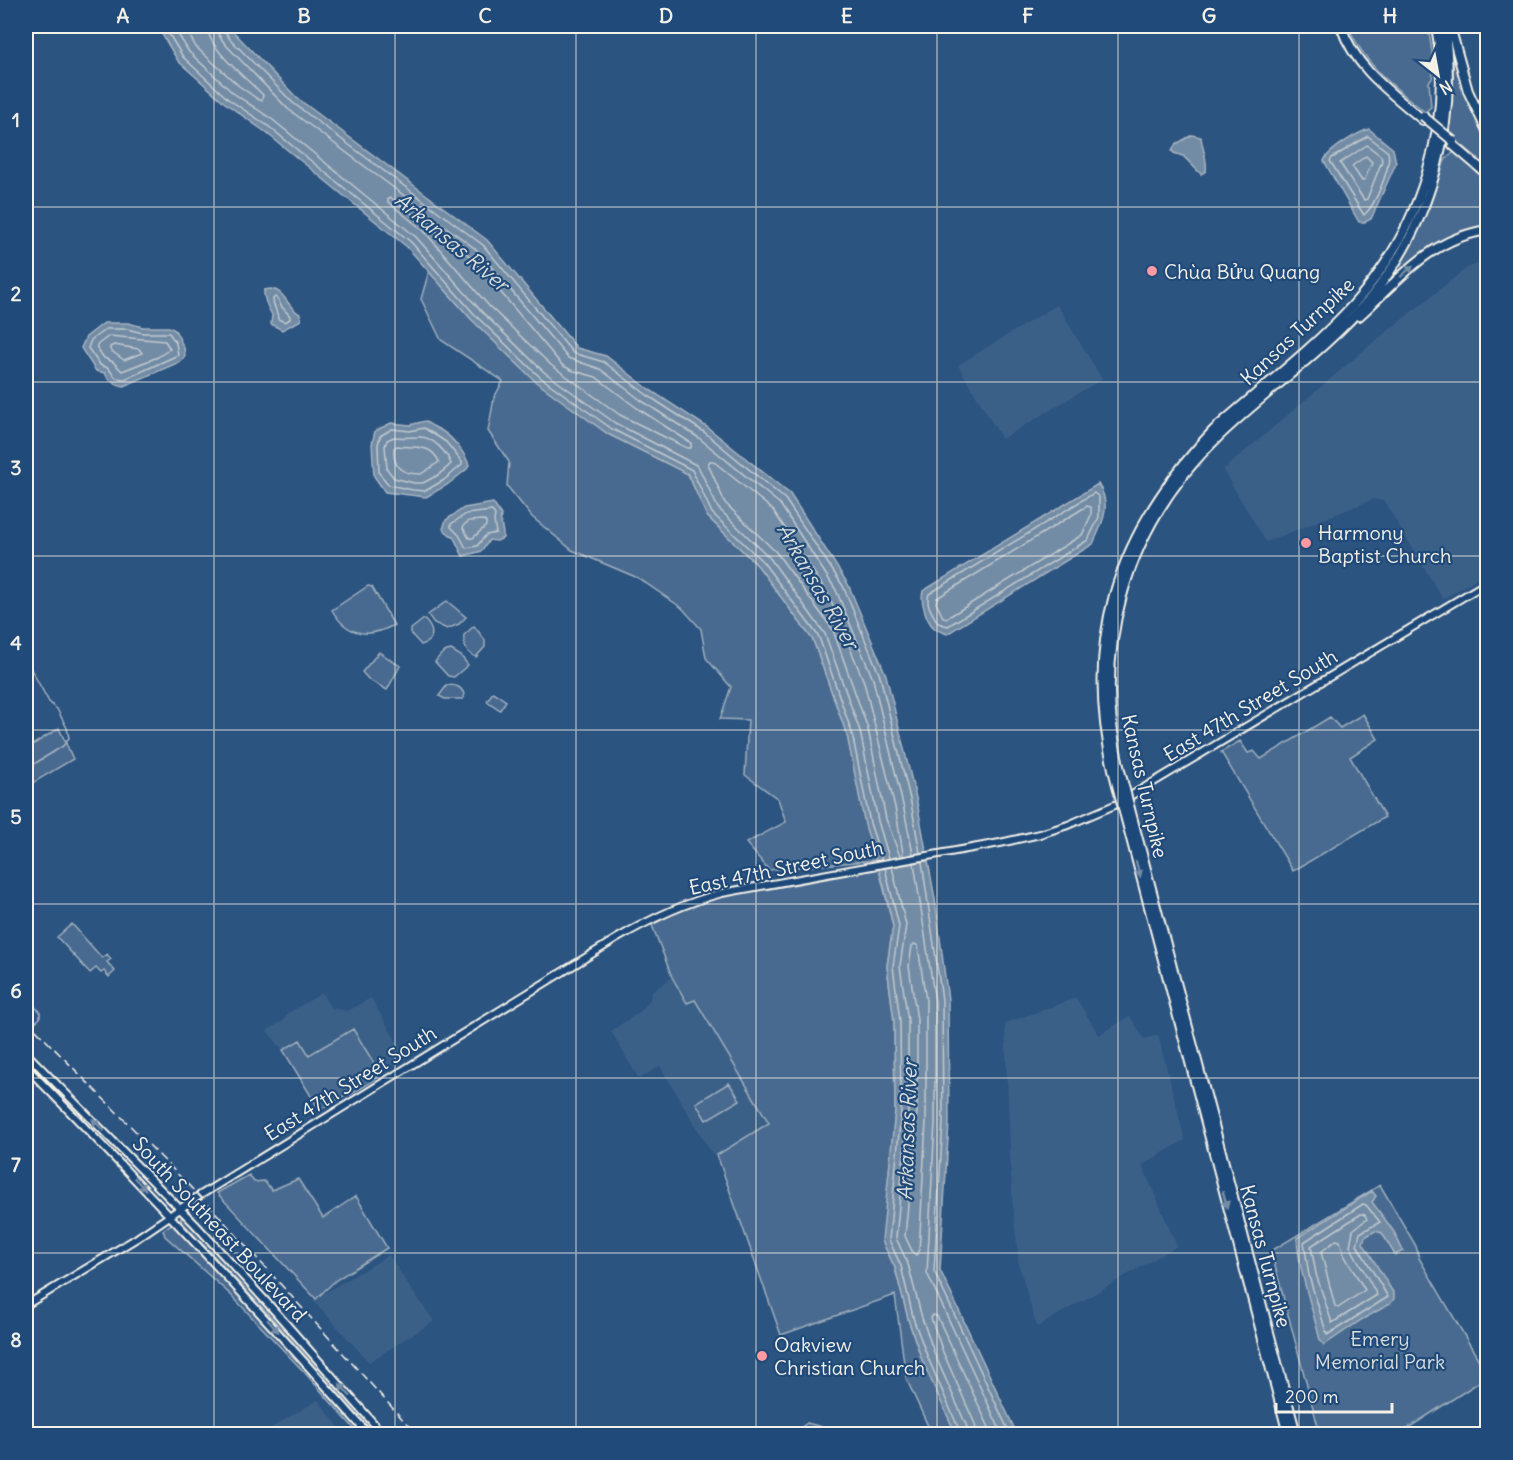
<svg xmlns="http://www.w3.org/2000/svg" width="1513" height="1460" viewBox="0 0 1513 1460" font-family="Delius,sans-serif">
<style>
.built{fill:#3b6088}
.green{fill:#496b90;stroke:#9eaebc;stroke-width:1.5}
.water{fill:#738ca6;stroke:#a7b4c0;stroke-width:1.5}
.lines{fill:none;stroke-linecap:round;stroke-linejoin:round}
.shore{stroke:#c0c9ce;stroke-width:1.5}
.stream{stroke:#a7b4c0;stroke-width:1.5}
.major-casing{stroke:#f4f1e8;stroke-width:10}
.highway-casing{stroke:#f4f1e8;stroke-width:12}
.major{stroke:#1f4a7a;stroke-width:6}
.highway{stroke:#1f4a7a;stroke-width:8}
.rail{stroke:#f4f1e8;stroke-width:1.5;stroke-dasharray:9 4.5;stroke-linecap:butt}
.highway-bridge-casing{stroke:#f4f1e8;stroke-width:12;stroke-linecap:butt}
.highway-bridge{stroke:#1f4a7a;stroke-width:8}
.oneway{fill:#748da6}
.grid{fill:none;stroke:#f4f1e8;stroke-width:1.5;stroke-opacity:0.55}
.poi-dot{fill:#ff9aa2;stroke:#1f4a7a;stroke-width:2}
.labels{text-anchor:middle;dominant-baseline:central;stroke-width:4.5;stroke-linejoin:round;paint-order:stroke}
.poi-label{font-size:20px;fill:#f4f1e8;stroke:#1f4a7a;text-anchor:start}
.street-label{font-size:20px;fill:#f4f1e8;stroke:#1f4a7a}
.park-label{font-size:20px;fill:#dadddb;stroke:#1f4a7a}
.water-label{font-size:21px;font-style:italic;fill:#dadddb;stroke:#1f4a7a}
.neatline{fill:none;stroke:#f4f1e8;stroke-width:2}
.grid-label{font-size:20px;text-anchor:middle;font-weight:bold;fill:#f4f1e8}
</style>
<rect width="100%" height="100%" fill="#2c5481"/>
<filter id="ink" filterUnits="userSpaceOnUse"><feTurbulence type="fractalNoise" baseFrequency=".0167" numOctaves="2"/><feDisplacementMap in="SourceGraphic" scale="12" xChannelSelector="R" yChannelSelector="G"/><feConvolveMatrix kernelMatrix="1 2 1 2 8 2 1 2 1" color-interpolation-filters="sRGB"/></filter>
<g filter="url(#ink)">
<path class="built" d="M 1485,262 L 1488,263 L 1487,572 L 1443,599 L 1384,501 L 1374,499 L 1266,542 L 1223,470 L 1369,346 L 1468,267 Z
M 1057,305 L 1102,379 L 1002,439 L 958,365 Z
M 672,977 L 687,1003 L 694,1000 L 769,1123 L 714,1157 L 660,1066 L 639,1079 L 611,1031 L 641,1011 L 649,1001 L 652,992 Z
M 322,993 L 330,1008 L 348,1011 L 371,998 L 406,1058 L 380,1073 L 353,1029 L 309,1055 L 300,1040 L 283,1050 L 267,1031 L 283,1021 L 287,1014 Z
M 1076,998 L 1099,1035 L 1130,1016 L 1144,1039 L 1158,1035 L 1185,1140 L 1142,1165 L 1177,1246 L 1037,1327 L 1019,1266 L 1012,1195 L 1005,1028 L 1006,1023 Z
M 389,1255 L 408,1285 L 434,1321 L 369,1362 L 313,1300 Z
M 318,1400 L 344,1434 L 261,1434 Z"/>
<path class="green" d="M 1348,26 L 1428,26 L 1434,65 L 1432,79 L 1429,82 L 1431,107 L 1425,112 C 1392,85 1366,67 1348,26 Z
M 1455,59 L 1464,91 L 1487,140 L 1487,166 L 1457,141 L 1449,129 L 1453,86 L 1453,61 Z
M 1455,151 L 1487,178 L 1487,227 C 1443,235 1425,252 1393,281 L 1391,278 L 1407,252 L 1430,205 L 1445,160 Z
M 429,271 L 470,318 L 608,434 L 688,474 L 707,516 L 758,566 L 813,640 L 847,735 L 876,860 L 769,870 L 746,843 L 786,822 L 778,799 L 745,775 L 748,720 L 720,719 L 731,687 L 706,658 L 701,629 L 682,608 L 638,578 L 572,550 L 532,517 L 507,486 L 509,462 L 488,431 L 494,398 L 503,381 L 441,340 L 421,299 Z
M 368,586 L 372,587 L 394,625 C 368,639 347,636 332,610 Z
M 447,601 L 466,617 L 459,624 L 447,629 L 434,623 L 428,615 Z
M 424,619 C 434,629 436,640 421,645 L 411,634 L 411,629 Z
M 474,626 L 485,640 L 485,647 L 476,657 C 466,653 463,645 464,635 Z
M 451,650 L 461,656 L 468,665 L 454,677 L 448,676 L 435,662 C 440,655 443,651 451,650 Z
M 379,652 L 400,666 L 387,690 L 369,680 L 362,672 Z
M 447,685 C 455,685 461,686 464,694 L 463,699 L 445,699 L 439,696 Z
M 493,692 L 506,701 L 500,710 L 487,701 Z
M 1363,714 L 1378,739 L 1350,757 L 1385,817 L 1293,871 L 1221,752 L 1240,741 L 1248,753 L 1254,751 L 1261,759 L 1330,717 L 1340,728 Z
M 59,728 L 73,759 L 26,787 L 26,749 Z
M 859,868 L 879,869 L 893,926 L 887,966 L 894,1021 L 895,1111 L 883,1241 L 895,1268 L 909,1322 L 922,1360 L 956,1434 L 911,1434 L 928,1426 L 906,1378 L 895,1295 L 781,1335 L 717,1155 L 769,1123 L 695,1000 L 687,1003 L 672,977 L 652,925 L 703,898 Z
M 72,924 L 102,958 L 107,954 L 111,959 L 107,962 L 115,971 L 109,977 L 104,971 L 101,973 L 96,968 L 90,973 L 57,937 Z
M 353,1029 L 380,1073 L 375,1080 L 350,1095 L 349,1093 L 323,1108 L 317,1106 L 283,1050 L 300,1040 L 309,1055 Z
M 729,1083 L 740,1100 L 706,1120 L 696,1103 Z
M 249,1175 L 254,1182 L 264,1181 L 272,1190 L 298,1179 L 323,1218 L 356,1196 L 387,1248 L 336,1280 L 316,1299 L 217,1193 Z
M 1380,1185 L 1416,1246 L 1419,1258 L 1487,1374 L 1487,1377 L 1399,1434 L 1320,1434 L 1271,1251 Z
M 181,1217 L 188,1222 L 270,1309 L 380,1434 L 375,1434 L 271,1317 L 181,1221 Z
M 173,1224 L 276,1333 L 365,1434 L 359,1434 L 305,1373 L 231,1295 L 165,1236 L 163,1230 L 170,1225 Z
M 807,1423 L 840,1432 L 865,1434 L 792,1434 Z"/>
<path class="water" d="M 157,26 L 228,26 L 297,98 L 487,240 L 577,348 L 606,356 L 650,390 L 707,427 L 790,494 L 848,584 L 886,675 L 917,802 L 935,899 L 948,1000 L 949,1122 L 940,1270 L 1017,1434 L 956,1434 L 922,1360 L 909,1322 L 895,1268 L 882,1241 L 895,1111 L 894,1021 L 887,966 L 893,926 L 884,886 L 865,825 L 847,735 L 813,640 L 758,566 L 707,516 L 688,474 L 608,434 L 536,382 L 473,321 L 407,247 L 264,131 L 225,103 L 178,61 Z
M 1369,129 L 1393,149 L 1396,163 L 1371,219 L 1365,222 L 1359,222 L 1324,161 C 1328,150 1357,133 1369,129 Z
M 1192,135 L 1201,137 C 1202,148 1208,160 1206,171 L 1201,174 L 1183,156 L 1174,153 L 1172,151 L 1176,144 Z
M 271,289 C 286,291 287,308 300,314 L 301,320 L 282,330 L 271,324 L 272,315 C 268,308 263,298 264,290 Z
M 104,323 L 128,323 L 143,327 L 169,327 L 175,330 L 184,348 L 185,356 L 182,361 L 124,386 C 115,384 109,382 105,373 L 96,371 L 81,348 L 86,337 Z
M 425,421 C 431,426 435,427 442,431 C 453,438 465,453 469,465 L 467,469 L 447,485 L 426,497 L 385,492 L 374,476 L 372,444 L 375,431 L 391,423 L 410,425 Z
M 1098,484 C 1112,505 1103,522 1093,544 L 947,634 C 943,632 936,630 934,628 C 926,620 920,601 923,591 Z
M 493,503 L 501,515 C 499,523 504,529 503,538 L 497,541 L 489,540 L 482,551 L 463,556 L 454,538 L 443,529 L 446,520 L 464,508 Z
M 1372,1191 L 1376,1196 L 1372,1202 L 1394,1232 L 1403,1251 L 1395,1255 L 1382,1233 L 1375,1231 L 1365,1237 L 1363,1243 L 1394,1294 L 1394,1299 L 1390,1304 L 1361,1320 L 1324,1345 L 1320,1340 C 1312,1306 1299,1273 1297,1238 Z"/>
<g class="lines">
<path class="shore" d="M 164,26 L 183,57 L 228,99 L 268,126 L 411,242 L 477,317 L 540,377 L 612,429 L 692,470 L 712,513 L 763,562 L 819,637 L 852,733 L 870,823 L 882,860
M 173,26 L 189,52 L 233,93 L 273,120 L 416,237 L 482,312 L 544,372 L 615,423 L 698,466 L 718,508 L 769,557 L 825,634 L 860,731 L 878,821 L 889,858
M 184,26 L 196,47 L 239,86 L 259,100 L 262,100 L 263,95 C 247,79 208,49 207,26
M 216,26 L 218,34 L 225,44 L 288,109 L 477,250 L 568,358 L 600,369 L 642,401 L 699,438 L 780,504 L 836,590 L 873,679 L 903,805 L 913,854
M 224,26 L 224,30 L 230,39 L 293,103 L 483,245 L 573,353 L 604,362 L 647,395 L 704,432 L 785,499 L 843,586 L 880,676 L 911,803 L 920,853
M 1368,136 L 1388,152 C 1392,166 1375,206 1364,215 L 1330,161 L 1332,158 Z
M 1367,145 L 1381,156 L 1382,161 L 1367,199 L 1364,200 L 1340,163 Z
M 1366,156 L 1372,162 L 1365,179 L 1362,181 L 1352,166 Z
M 390,197 L 471,257 L 562,365 L 571,370 L 596,377 L 637,408 L 691,443 L 691,448 L 687,448 L 620,415 L 551,365 L 489,306 L 424,231 L 388,202 L 388,199 Z
M 275,297 L 278,299 L 281,306 L 290,316 L 290,319 L 285,322 L 278,319 C 278,311 273,307 273,299 Z
M 106,329 L 127,329 L 143,333 L 169,333 L 176,343 L 178,355 L 125,379 L 116,378 L 108,368 L 100,365 L 88,348 L 91,340 Z
M 109,336 L 165,341 L 170,349 L 158,357 L 122,371 L 113,362 L 104,358 L 97,348 L 97,345 Z
M 114,345 L 139,349 L 142,353 L 124,360 L 110,350 L 110,347 Z
M 424,428 L 446,442 L 462,462 L 462,465 L 444,480 L 425,491 L 413,490 L 389,485 L 379,473 L 378,445 L 380,436 L 392,429 L 410,431 Z
M 394,437 C 403,438 410,437 419,437 C 432,436 447,452 451,464 L 440,474 L 423,483 L 414,483 L 394,478 L 387,469 L 385,446 L 387,440 Z
M 397,446 C 413,448 432,443 439,462 L 421,474 C 401,474 393,468 394,448 Z
M 1094,493 L 1099,497 L 1099,517 L 1088,540 L 948,626 L 938,623 C 933,614 925,604 929,594 Z
M 1087,506 L 1091,507 L 1091,515 L 1082,535 L 947,618 L 943,617 L 936,603 L 937,598 Z
M 492,511 L 495,515 L 494,521 L 496,533 L 486,535 L 477,546 L 466,548 L 459,535 L 451,527 L 451,524 L 466,514 Z
M 483,520 L 486,522 L 486,526 L 473,538 L 469,538 L 463,528 L 464,525 L 469,521 Z
M 900,856 L 886,819 L 868,729 L 833,630 L 776,552 L 725,503 L 708,464 L 710,461 L 713,461 L 773,510 L 828,594 L 864,682 L 895,807 L 903,853 L 902,856
M 922,862 L 942,1000 L 943,1122 L 934,1271 L 1010,1434
M 914,863 L 935,1001 L 935,1122 L 927,1273 L 1002,1434
M 892,867 L 906,925 L 900,966 L 908,1021 L 908,1112 L 896,1238 L 908,1264 L 922,1318 L 935,1355 L 967,1427 L 968,1434
M 885,868 L 899,926 L 893,966 L 900,1021 L 901,1111 L 889,1240 L 901,1266 L 914,1321 L 928,1358 L 961,1434
M 915,944 L 918,946 L 926,1001 L 926,1121 L 919,1252 L 916,1255 L 913,1253 L 905,1236 L 917,1111 L 917,1020 L 909,966 L 912,946 Z
M 1363,1204 L 1366,1205 L 1380,1222 L 1360,1233 L 1357,1245 L 1388,1297 L 1327,1335 L 1309,1276 L 1304,1242 Z
M 1361,1214 L 1365,1215 L 1367,1219 L 1353,1230 L 1350,1246 L 1377,1295 L 1332,1323 L 1316,1274 L 1311,1246 Z
M 1336,1240 L 1340,1241 L 1344,1255 L 1365,1290 L 1338,1308 L 1335,1306 L 1321,1252 Z
M 977,1434 L 975,1424 L 943,1352 L 931,1318 L 933,1315 L 937,1316 L 992,1434"/>
<path class="stream" d="M 26,660 L 49,702 L 57,709 L 67,728 L 69,738 L 63,746 L 26,769
M 26,1000 L 40,1011 L 40,1018 L 33,1024
M 26,1030 L 29,1028"/>
<defs>
<path id="major" d="M 26,1053 L 195,1224 L 272,1308 L 383,1434
M 26,1067 C 143,1186 258,1308 368,1434
M 26,1305 L 137,1238 L 199,1196 L 616,939 C 650,919 684,903 722,893 L 1000,843 L 1040,834 L 1068,825 L 1117,804 L 1488,582"/>
<path id="highway" d="M 1341,26 C 1355,68 1390,92 1423,120
M 1450,26 L 1468,91 L 1488,133
M 1453,145 L 1488,175
M 1359,316 C 1399,280 1430,238 1488,230
M 1124,786 C 1088,656 1122,529 1219,436 C 1268,389 1326,350 1370,298 C 1433,222 1458,122 1444,26
M 1118,789 C 1079,647 1114,535 1214,430 C 1260,389 1311,351 1353,305 C 1420,231 1454,125 1436,26
M 1130,809 L 1296,1434
M 1124,812 L 1288,1434"/>
</defs>
<use href="#major" class="major-casing"/>
<use href="#highway" class="highway-casing"/>
<use href="#major" class="major"/>
<use href="#highway" class="highway"/>
<path class="rail" d="M 26,1020 L 217,1214 L 416,1434"/>
<defs>
<path id="highway-bridge" d="M 1423,116 L 1453,141
M 1124,786 L 1130,809
M 1118,789 L 1124,812"/>
</defs>
<use href="#highway-bridge" class="highway-bridge-casing"/>
<use href="#highway-bridge" class="highway-bridge"/>
</g>
<defs><path id="oneway-solid" d="M-6-.8H1V-3.2L6.5 0L1 3.2V.8H-6Z" transform="scale(1.5)"/></defs>
<g class="oneway">
<use href="#oneway-solid" transform="translate(1407 271) rotate(-42)"/>
<use href="#oneway-solid" transform="translate(1138 869) rotate(75)"/>
<use href="#oneway-solid" transform="translate(98 1125) rotate(-135)"/>
<use href="#oneway-solid" transform="translate(140 1184) rotate(47)"/>
<use href="#oneway-solid" transform="translate(1225 1200) rotate(75)"/>
<use href="#oneway-solid" transform="translate(273 1326) rotate(48)"/>
<use href="#oneway-solid" transform="translate(345 1390) rotate(-131)"/>
</g>
</g>
<path class="grid" d="M 214,26 L 214,1434M 395,26 L 395,1434M 576,26 L 576,1434M 756,26 L 756,1434M 937,26 L 937,1434M 1118,26 L 1118,1434M 1299,26 L 1299,1434M 26,207 L 1488,207M 26,382 L 1488,382M 26,556 L 1488,556M 26,730 L 1488,730M 26,904 L 1488,904M 26,1078 L 1488,1078M 26,1253 L 1488,1253"/>
<g class="poi-dot">
<circle cx="1152" cy="271" r="6"/>
<circle cx="1306" cy="543" r="6"/>
<circle cx="762" cy="1356" r="6"/>
</g>
<g class="labels">
<g class="poi-label">
<text x="1164" y="271">Chùa Bửu Quang</text>
<text x="1318" y="532">Harmony<tspan x="1318" dy="23">Baptist Church</tspan></text>
<text x="774" y="1344">Oakview<tspan x="774" dy="23">Christian Church</tspan></text>
</g>
<g class="street-label">
<text transform="translate(1297 331) rotate(-43)">Kansas Turnpike</text>
<text transform="translate(1250 705) rotate(-31)">East 47th Street South</text>
<text transform="translate(1145 786) rotate(77)">Kansas Turnpike</text>
<text transform="translate(786 867) rotate(-12)">East 47th Street South</text>
<text transform="translate(350 1083) rotate(-32)">East 47th Street South</text>
<text transform="translate(220 1229) rotate(47)">South Southeast Boulevard</text>
<text transform="translate(1266 1256) rotate(75)">Kansas Turnpike</text>
</g>
<g class="park-label">
<text x="1380" y="1338">Emery<tspan x="1380" dy="23">Memorial Park</tspan></text>
</g>
<g class="water-label">
<text transform="translate(452 242) rotate(40)">Arkansas River</text>
<text transform="translate(818 586) rotate(60)">Arkansas River</text>
<text transform="translate(907 1130) rotate(-88)">Arkansas River</text>
</g>
</g>
<rect width="1513" height="1460" fill="none" stroke="#1f4a7a" stroke-width="66"/>
<g transform="translate(1438 75) rotate(149)" stroke="#1f4a7a" stroke-width="4.5" paint-order="stroke">
<path d="M0-4.5L10 22L0 15L-10 22Z" fill="#f4f1e8"/>
<text y="-9" font-size="16" font-weight="bold" text-anchor="middle" fill="#f4f1e8">N</text>
</g>
<path d="M1276 1403v9h116v-9" fill="none" stroke="#f4f1e8" stroke-width="3"/>
<text x="1285" y="1403" font-size="18" fill="#f4f1e8" stroke="#1f4a7a" stroke-width="4.5" paint-order="stroke">200 m</text>
<rect x="33" y="33" width="1447" height="1394" class="neatline"/>
<g class="grid-label">
<text x="123" y="23">A</text>
<text x="304" y="23">B</text>
<text x="485" y="23">C</text>
<text x="666" y="23">D</text>
<text x="847" y="23">E</text>
<text x="1028" y="23">F</text>
<text x="1209" y="23">G</text>
<text x="1390" y="23">H</text>
<text x="16" y="127">1</text>
<text x="16" y="301">2</text>
<text x="16" y="475">3</text>
<text x="16" y="650">4</text>
<text x="16" y="824">5</text>
<text x="16" y="998">6</text>
<text x="16" y="1172">7</text>
<text x="16" y="1347">8</text>
</g>
</svg>
